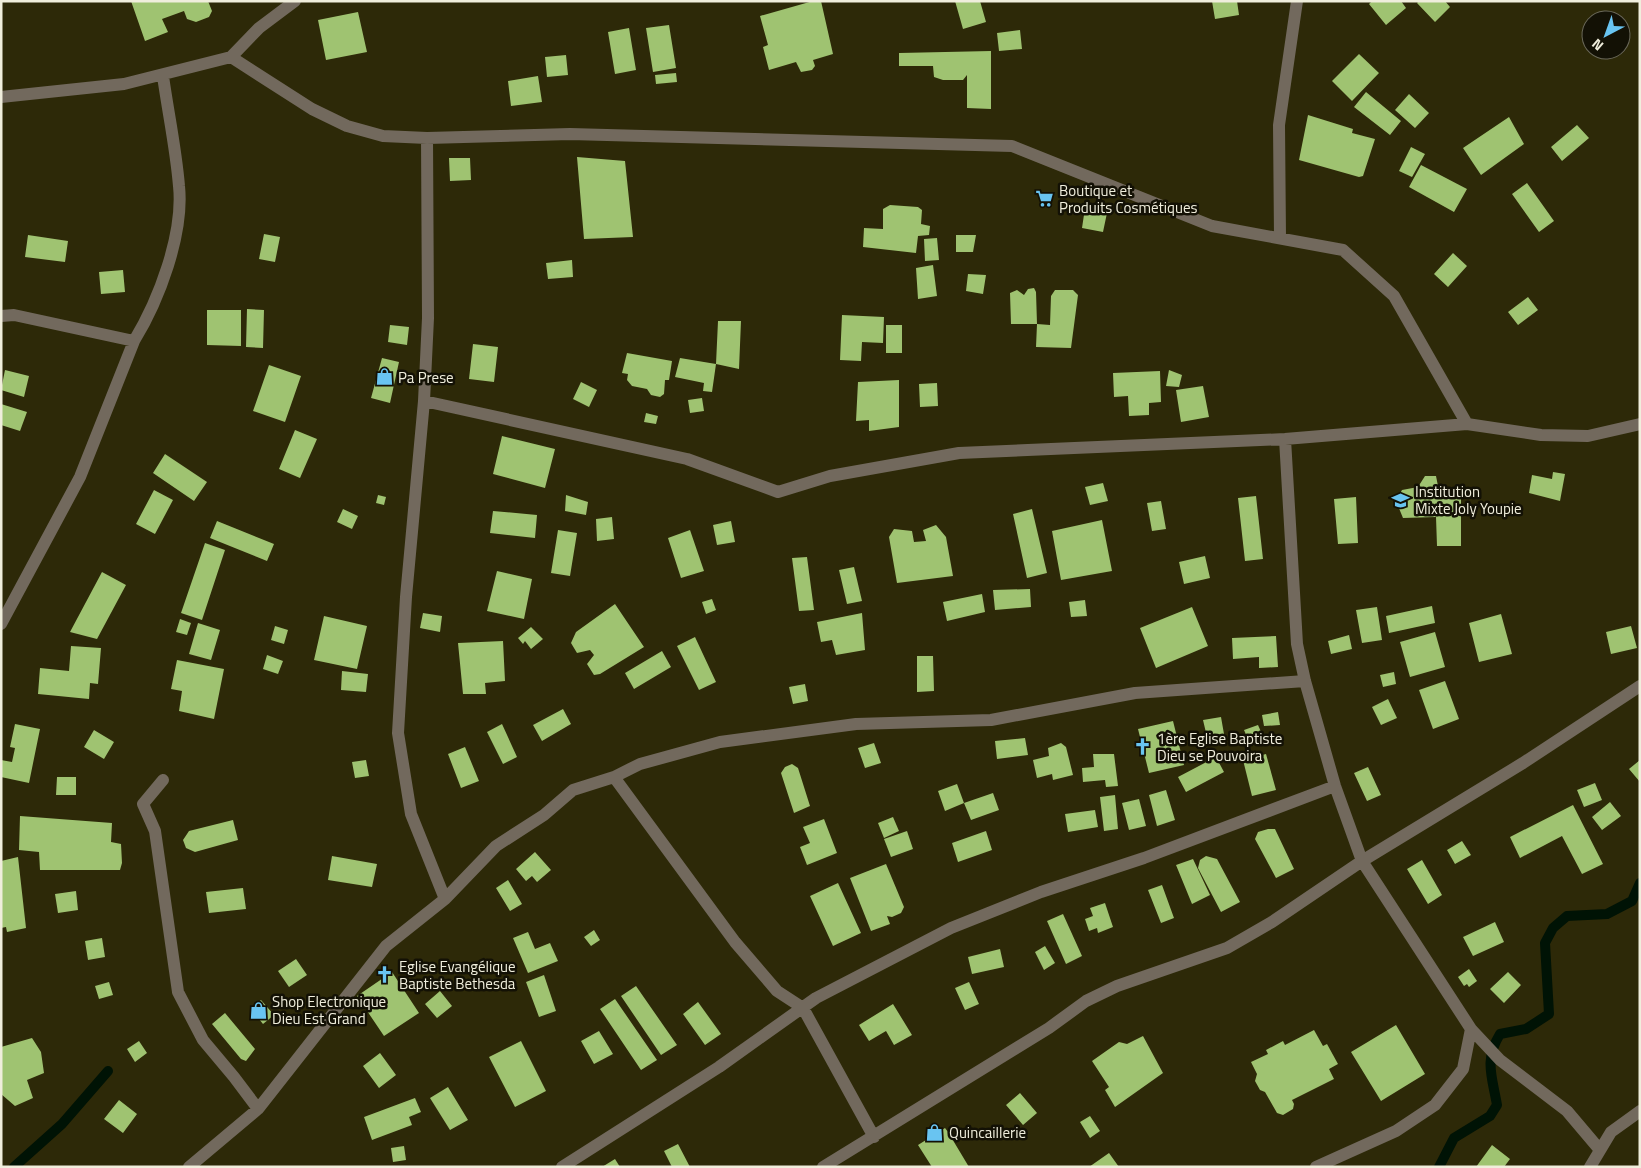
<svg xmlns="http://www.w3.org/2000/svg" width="1641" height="1168" viewBox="0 0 1641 1168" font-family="'Titillium Web',sans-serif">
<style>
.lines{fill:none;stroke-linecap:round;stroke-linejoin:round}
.stream{stroke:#001305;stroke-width:10}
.building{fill:#9fc371}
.minor{stroke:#72695d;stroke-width:12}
.labels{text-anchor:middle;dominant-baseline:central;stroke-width:5;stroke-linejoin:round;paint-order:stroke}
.poi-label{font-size:15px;fill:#f0eedc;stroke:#131105;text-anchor:start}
</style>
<rect width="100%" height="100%" fill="#2d2908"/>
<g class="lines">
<path class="stream" d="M 14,1167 L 62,1124 L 108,1071
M 1439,1167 L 1454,1138 L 1490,1116 L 1497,1105 C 1492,1076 1484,1060 1500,1034 L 1526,1029 L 1549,1014 L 1545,943 L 1553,928 L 1567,916 L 1607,914 L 1632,901 L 1640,883"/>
</g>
<path class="building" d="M 131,1 L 208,1 L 212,11 L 209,17 L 196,22 L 187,19 L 184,11 L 162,19 L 168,32 L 145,41 Z
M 813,1 L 821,1 L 833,54 L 813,60 L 815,66 L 812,70 L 801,72 L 796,62 L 769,70 L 763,47 L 768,45 L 760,16 Z
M 955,1 L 980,1 L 986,22 L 963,29 Z
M 1212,1 L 1237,1 L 1239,15 L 1215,19 Z
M 1372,1 L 1401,1 L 1406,8 L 1386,25 L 1369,4 Z
M 1419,1 L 1445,1 L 1450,7 L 1435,22 L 1417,3 Z
M 358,12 L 367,52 L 326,60 L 318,20 Z
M 669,25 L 676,68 L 653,72 L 646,28 Z
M 629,28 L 636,70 L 615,74 L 608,32 Z
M 1020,30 L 1022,49 L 999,51 L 997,33 Z
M 991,51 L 991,109 L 967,108 L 967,75 L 963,80 L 943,80 L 934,77 L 933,66 L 899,66 L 899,53 Z
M 1359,54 L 1379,73 L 1352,101 L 1332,81 Z
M 566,55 L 568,75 L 547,77 L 545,57 Z
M 676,73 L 677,82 L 656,84 L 655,75 Z
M 538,76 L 542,102 L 511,106 L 508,81 Z
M 1366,92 L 1401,121 L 1390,135 L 1354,107 Z
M 1409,94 L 1429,113 L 1415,128 L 1395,110 Z
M 1308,115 L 1353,129 L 1352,133 L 1375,139 L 1363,176 L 1359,177 L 1299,160 Z
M 1509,117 L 1524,144 L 1481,175 L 1463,148 Z
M 1577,125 L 1589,138 L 1562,161 L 1551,147 Z
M 1411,147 L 1425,154 L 1412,177 L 1399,171 Z
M 577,157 L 625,161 L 633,237 L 584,239 Z
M 449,158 L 470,158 L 471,180 L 450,181 Z
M 1421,165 L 1467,189 L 1454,212 L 1409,187 Z
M 1527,183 L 1554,221 L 1539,232 L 1512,194 Z
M 890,205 L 918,207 L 922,210 L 921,224 L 930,226 L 929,235 L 918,236 L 916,253 L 863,247 L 864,228 L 883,229 L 883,209 Z
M 1085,208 L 1107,213 L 1103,232 L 1082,228 Z
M 264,234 L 280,237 L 275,262 L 259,259 Z
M 28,235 L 68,241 L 65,262 L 25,257 Z
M 956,235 L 976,235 L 973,252 L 956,252 Z
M 937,238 L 939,260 L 925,261 L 924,239 Z
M 1453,253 L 1467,266 L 1448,287 L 1434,274 Z
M 572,260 L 573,277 L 548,279 L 546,263 Z
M 933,265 L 937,296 L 918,299 L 916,268 Z
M 123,270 L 125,292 L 101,294 L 99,272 Z
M 968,274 L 986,275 L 983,294 L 966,291 Z
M 1034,288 L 1036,292 L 1037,324 L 1050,325 L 1051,296 L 1055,290 L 1073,290 L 1078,295 L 1071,348 L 1036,347 L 1037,324 L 1011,324 L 1010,293 L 1017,290 L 1024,295 L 1028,289 Z
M 1528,297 L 1538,310 L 1518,325 L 1508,312 Z
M 247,309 L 264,310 L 263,348 L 246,347 Z
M 207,310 L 241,310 L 241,346 L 207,345 Z
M 842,315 L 884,317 L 883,343 L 862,342 L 861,361 L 840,360 Z
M 718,321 L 741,321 L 739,369 L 716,364 Z
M 390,325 L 409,327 L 407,345 L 388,342 Z
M 886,325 L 902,325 L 902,353 L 886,353 Z
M 473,344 L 498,347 L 494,382 L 469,379 Z
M 627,353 L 672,361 L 669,380 L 665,380 L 664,394 L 660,397 L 651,395 L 647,389 L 632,386 L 627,380 L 628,374 L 622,373 Z
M 382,358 L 399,362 L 390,403 L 371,398 Z
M 680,358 L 716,364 L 712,392 L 703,391 L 704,383 L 675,377 Z
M 269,365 L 301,376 L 285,422 L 253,411 Z
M 5,370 L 29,376 L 24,397 L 1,390 Z
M 1169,370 L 1182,375 L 1179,387 L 1166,386 Z
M 1160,371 L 1161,402 L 1149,403 L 1149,415 L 1129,416 L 1128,396 L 1114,397 L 1113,373 Z
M 899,380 L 899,427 L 869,431 L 869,420 L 856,421 L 858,382 Z
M 581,382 L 597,390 L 589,407 L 573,399 Z
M 937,383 L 938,406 L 920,407 L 919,384 Z
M 1203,386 L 1209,417 L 1181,422 L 1176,390 Z
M 702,398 L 704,411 L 690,413 L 688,400 Z
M 1,404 L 27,412 L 20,431 L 1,425 Z
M 646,413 L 658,416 L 656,424 L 644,422 Z
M 295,430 L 317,439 L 300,478 L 279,469 Z
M 502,436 L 555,449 L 545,488 L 493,474 Z
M 165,454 L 207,482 L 194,501 L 153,473 Z
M 1553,472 L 1565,474 L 1560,501 L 1529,493 L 1532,475 L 1552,479 Z
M 1425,476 L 1436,476 L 1439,491 L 1461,490 L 1461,546 L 1437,546 L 1436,517 L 1403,518 L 1396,501 L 1402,490 L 1418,487 Z
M 1103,483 L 1108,501 L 1090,505 L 1085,487 Z
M 154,490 L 173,500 L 155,534 L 136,524 Z
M 378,495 L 386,497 L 384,505 L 376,503 Z
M 566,495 L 588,502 L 586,515 L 565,511 Z
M 1256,496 L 1263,559 L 1245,561 L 1238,498 Z
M 1356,497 L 1358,543 L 1338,544 L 1334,499 Z
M 1161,501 L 1166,529 L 1152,531 L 1147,503 Z
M 343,509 L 358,516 L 352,529 L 337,522 Z
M 1032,509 L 1047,573 L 1027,578 L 1013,514 Z
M 493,511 L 537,515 L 535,538 L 490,533 Z
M 612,517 L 614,539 L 597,541 L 596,519 Z
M 1102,520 L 1112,571 L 1061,580 L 1052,531 Z
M 217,521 L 274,544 L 267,561 L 210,538 Z
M 731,521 L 735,542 L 717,545 L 713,525 Z
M 936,525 L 946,537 L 953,576 L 897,583 L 889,537 L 894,529 L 912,531 L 914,542 L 926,541 L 923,530 Z
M 558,530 L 577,533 L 570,576 L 551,573 Z
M 690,530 L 704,571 L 681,578 L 668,538 Z
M 205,543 L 225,550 L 202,620 L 181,613 Z
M 1205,556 L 1210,578 L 1184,584 L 1179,562 Z
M 807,557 L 814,610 L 799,611 L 792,558 Z
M 854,567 L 862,601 L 847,604 L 839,570 Z
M 497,571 L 532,579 L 524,619 L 487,611 Z
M 102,572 L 126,585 L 97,639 L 70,632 Z
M 1030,589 L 1031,607 L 995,610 L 993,590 Z
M 982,594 L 985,612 L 947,621 L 943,602 Z
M 712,599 L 716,610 L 706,614 L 702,602 Z
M 1085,600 L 1087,616 L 1071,617 L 1069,602 Z
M 615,604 L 644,647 L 600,674 L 594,675 L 587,664 L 594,655 L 590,650 L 577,653 L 571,643 L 576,632 Z
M 1432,606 L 1435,623 L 1389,633 L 1386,616 Z
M 1192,607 L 1208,646 L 1156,668 L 1140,628 Z
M 1377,607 L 1382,640 L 1362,643 L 1356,610 Z
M 423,613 L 442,616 L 440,632 L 420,628 Z
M 862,613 L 865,650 L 836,655 L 832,640 L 821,642 L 817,622 Z
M 1501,614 L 1512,654 L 1479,662 L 1469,623 Z
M 324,616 L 367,626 L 357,669 L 314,660 Z
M 180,619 L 191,623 L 187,635 L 176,632 Z
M 198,623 L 220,630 L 211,660 L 189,654 Z
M 275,626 L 288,630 L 284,644 L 271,640 Z
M 1631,626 L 1637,648 L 1611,654 L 1606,632 Z
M 531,627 L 543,639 L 531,649 L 525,641 L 523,644 L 518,638 Z
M 1435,632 L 1445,667 L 1410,677 L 1400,642 Z
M 1349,635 L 1352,649 L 1331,654 L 1328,641 Z
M 1276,636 L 1278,667 L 1259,668 L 1259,657 L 1233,659 L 1232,638 Z
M 695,637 L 716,682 L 699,690 L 677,646 Z
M 503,641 L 505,681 L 485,683 L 486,694 L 463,694 L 458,643 Z
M 71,646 L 101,648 L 98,684 L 90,683 L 89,699 L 38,694 L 40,668 L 69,671 Z
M 662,651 L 671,667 L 634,689 L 625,673 Z
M 267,655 L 283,661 L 278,674 L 263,669 Z
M 917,656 L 933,656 L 934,691 L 917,692 Z
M 177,660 L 224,669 L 214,719 L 179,711 L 182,691 L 171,689 Z
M 342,671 L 368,674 L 366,692 L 341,690 Z
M 1394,672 L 1396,684 L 1383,687 L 1380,675 Z
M 1445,681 L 1459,719 L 1433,729 L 1419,690 Z
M 805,684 L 808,701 L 793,704 L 789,687 Z
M 1388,699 L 1397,718 L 1381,725 L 1372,707 Z
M 563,709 L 571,724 L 542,741 L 533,725 Z
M 1278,712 L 1280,725 L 1264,726 L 1262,715 Z
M 1221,717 L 1224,734 L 1207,737 L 1203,720 Z
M 1173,721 L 1184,765 L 1149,773 L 1138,729 Z
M 15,724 L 40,729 L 29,783 L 1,777 L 1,760 L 12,762 L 15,748 L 10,747 Z
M 502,724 L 517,757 L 503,764 L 487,732 Z
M 1258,725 L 1265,741 L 1251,746 L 1244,730 Z
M 94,730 L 114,742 L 104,759 L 84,747 Z
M 1025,738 L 1028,755 L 997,759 L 995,741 Z
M 874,743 L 881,763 L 865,768 L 858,748 Z
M 1061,743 L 1066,747 L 1073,775 L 1053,780 L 1052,774 L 1037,778 L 1033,760 L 1049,756 L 1048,748 Z
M 465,747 L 479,781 L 461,788 L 448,754 Z
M 1093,754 L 1114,754 L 1118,786 L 1106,787 L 1105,780 L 1083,782 L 1082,768 L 1094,767 Z
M 1266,754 L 1276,790 L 1252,796 L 1243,760 Z
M 1216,757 L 1224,772 L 1186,792 L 1178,777 Z
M 366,760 L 369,776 L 355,778 L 352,762 Z
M 1640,760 L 1640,782 L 1629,769 Z
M 792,764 L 798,768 L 810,806 L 794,813 L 781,773 L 785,767 Z
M 1368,767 L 1381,795 L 1367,801 L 1354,773 Z
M 57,777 L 76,777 L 76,795 L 56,795 Z
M 1595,783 L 1602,800 L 1584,807 L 1577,790 Z
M 957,784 L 964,803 L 945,811 L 938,791 Z
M 1166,790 L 1175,820 L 1157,826 L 1149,795 Z
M 993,793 L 999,810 L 971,820 L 964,803 Z
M 1115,795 L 1118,829 L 1104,831 L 1100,797 Z
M 1139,799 L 1146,826 L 1129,830 L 1122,803 Z
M 1610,802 L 1621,816 L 1602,830 L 1592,817 Z
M 1573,805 L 1603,864 L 1582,874 L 1562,836 L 1520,858 L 1510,837 Z
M 1095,810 L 1098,827 L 1068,832 L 1065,814 Z
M 20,816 L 112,823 L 111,842 L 121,844 L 122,863 L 120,870 L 40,870 L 39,852 L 19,850 Z
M 893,817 L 899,831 L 884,838 L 878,823 Z
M 824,819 L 837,853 L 807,865 L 800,847 L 810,843 L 803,827 Z
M 233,820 L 238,840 L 195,852 L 186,848 L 183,840 L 189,831 Z
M 1268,829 L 1275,829 L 1294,869 L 1276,878 L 1255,839 L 1258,832 Z
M 907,831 L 913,849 L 891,857 L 884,839 Z
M 986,831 L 992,850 L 958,862 L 952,843 Z
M 1462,841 L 1471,855 L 1455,864 L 1447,850 Z
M 535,852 L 551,870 L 537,882 L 532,876 L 526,881 L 516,869 Z
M 332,856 L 377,864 L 372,887 L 328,880 Z
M 1206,856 L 1217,859 L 1240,902 L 1221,912 L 1198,868 L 1200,860 Z
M 18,857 L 26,928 L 7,932 L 6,927 L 1,928 L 1,861 Z
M 1193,859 L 1210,895 L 1192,904 L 1176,865 Z
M 1422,860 L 1442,895 L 1428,904 L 1407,869 Z
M 886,864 L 904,907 L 901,913 L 892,917 L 887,916 L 890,924 L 871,931 L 850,878 Z
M 508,880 L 522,904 L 510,911 L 496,888 Z
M 838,883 L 861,933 L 833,946 L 810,896 Z
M 1162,885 L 1174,918 L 1161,923 L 1148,890 Z
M 243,888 L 246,909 L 209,913 L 206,892 Z
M 76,891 L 78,910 L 58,913 L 55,894 Z
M 1105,903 L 1113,927 L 1098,933 L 1097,928 L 1089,931 L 1085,919 L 1093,916 L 1090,908 Z
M 1063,914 L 1082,956 L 1066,964 L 1047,921 Z
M 1495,922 L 1504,942 L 1473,956 L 1463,937 Z
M 594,930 L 600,940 L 591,946 L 584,937 Z
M 528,932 L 535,949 L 550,943 L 558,961 L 528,973 L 513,938 Z
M 102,938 L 105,957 L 88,960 L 85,941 Z
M 1045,946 L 1055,963 L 1044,970 L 1035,952 Z
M 1000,949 L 1004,967 L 972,974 L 968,957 Z
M 296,959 L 307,975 L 289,987 L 278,971 Z
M 1469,969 L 1477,981 L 1469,987 L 1467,984 L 1464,986 L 1458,977 Z
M 392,972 L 419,1013 L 384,1036 L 357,996 Z
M 1508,972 L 1521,985 L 1504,1003 L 1490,989 Z
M 544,975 L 556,1011 L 539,1017 L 526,982 Z
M 109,982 L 113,995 L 99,999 L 95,986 Z
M 969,982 L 979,1004 L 965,1010 L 955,988 Z
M 636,986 L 677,1045 L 661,1055 L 621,996 Z
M 440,991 L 452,1006 L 437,1018 L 425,1004 Z
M 615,999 L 657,1060 L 641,1070 L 600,1009 Z
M 261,1000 L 274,1015 L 263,1024 L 251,1009 Z
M 698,1002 L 721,1034 L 705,1045 L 683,1014 Z
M 893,1004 L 912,1035 L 894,1045 L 886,1031 L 869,1041 L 859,1025 Z
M 225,1013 L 255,1049 L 246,1061 L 241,1059 L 212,1024 Z
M 1396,1025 L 1425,1074 L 1381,1101 L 1351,1052 Z
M 1314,1030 L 1323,1046 L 1327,1044 L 1338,1064 L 1329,1069 L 1334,1079 L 1292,1100 L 1294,1104 L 1293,1109 L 1283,1115 L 1277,1113 L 1265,1092 L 1260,1090 L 1255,1081 L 1257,1074 L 1251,1062 L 1268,1054 L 1266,1050 L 1283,1041 L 1285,1045 Z
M 599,1031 L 613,1054 L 594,1064 L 581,1041 Z
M 1143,1036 L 1163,1073 L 1115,1107 L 1105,1090 L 1109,1087 L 1092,1061 L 1119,1042 L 1127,1044 Z
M 32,1038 L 41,1052 L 44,1073 L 27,1080 L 33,1098 L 15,1106 L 1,1094 L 1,1047 Z
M 139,1041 L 147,1053 L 135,1062 L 127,1049 Z
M 521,1041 L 546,1091 L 515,1107 L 489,1057 Z
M 380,1053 L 396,1075 L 379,1088 L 363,1066 Z
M 448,1087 L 468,1120 L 450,1130 L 430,1098 Z
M 1020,1093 L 1037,1113 L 1023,1125 L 1006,1105 Z
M 415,1098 L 421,1112 L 409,1117 L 412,1125 L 372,1140 L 364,1117 Z
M 119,1100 L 137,1114 L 123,1133 L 104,1119 Z
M 1090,1116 L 1100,1131 L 1090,1138 L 1080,1122 Z
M 945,1128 L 948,1132 L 969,1167 L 932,1167 L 918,1145 Z
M 678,1144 L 690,1167 L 672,1167 L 664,1151 Z
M 1492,1145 L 1510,1159 L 1504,1167 L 1476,1167 Z
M 404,1146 L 406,1160 L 393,1162 L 391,1148 Z
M 1109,1153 L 1119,1167 L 1089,1167 Z
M 615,1159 L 620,1167 L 602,1167 Z"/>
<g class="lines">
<path class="minor" d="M 231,57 L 259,28 L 295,1
M 1,97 L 124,84 L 231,57 L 312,109 L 347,126 L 383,136 L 427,138 L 570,134 L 1012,146 L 1212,226 L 1343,250 L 1394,296 L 1467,424 L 1541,435 L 1588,436 L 1640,424
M 427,138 L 428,318 L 424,401 L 406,597 L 398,733 L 411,814 L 445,899
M 1280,237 L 1279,125 L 1297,1
M 1,316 L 14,315 L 134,341
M 424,401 L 687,459 L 778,492 L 830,476 L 959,453 L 1285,439 L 1467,424
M 1285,439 L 1297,644 L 1305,681 L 1335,786 L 1362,861 L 1471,1029 L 1500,1060 L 1567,1111 L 1600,1150
M 1,624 L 80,477 L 134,341 C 159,300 184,234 179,186 C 176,149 168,112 163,76
M 163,780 L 143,804 L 155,831 L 178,992 L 203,1040 L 234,1077 L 258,1109
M 874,1137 L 803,1008 L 777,991 L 735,942 L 614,777 L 640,764 L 720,742 L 856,724 L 991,720 L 1135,693 L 1305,681
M 189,1167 L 258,1109 L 386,946 L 445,899 L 496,846 L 544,815 L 573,790 L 614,777
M 562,1167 L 719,1067 L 816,998 L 951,928 L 1041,892 L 1144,858 L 1335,786
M 823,1167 L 1049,1028 L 1086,1001 L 1117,986 L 1227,948 L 1272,922 L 1362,861 L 1523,763 L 1640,686
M 1316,1167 L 1396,1131 L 1435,1105 L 1463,1069 L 1471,1029
M 1590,1167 L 1611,1132 L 1640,1111"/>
</g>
<defs>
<symbol id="supermarket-bare" viewBox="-9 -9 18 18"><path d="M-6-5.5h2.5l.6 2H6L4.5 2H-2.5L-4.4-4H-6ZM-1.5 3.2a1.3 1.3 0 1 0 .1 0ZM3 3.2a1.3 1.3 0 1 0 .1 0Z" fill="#69c4f1" stroke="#131105" stroke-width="2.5" paint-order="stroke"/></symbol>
<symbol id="shop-bare" viewBox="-9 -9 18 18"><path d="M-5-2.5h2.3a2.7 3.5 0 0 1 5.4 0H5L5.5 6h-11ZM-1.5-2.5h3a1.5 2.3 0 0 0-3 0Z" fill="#69c4f1" stroke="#131105" stroke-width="2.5" paint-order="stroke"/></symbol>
<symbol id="school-bare" viewBox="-9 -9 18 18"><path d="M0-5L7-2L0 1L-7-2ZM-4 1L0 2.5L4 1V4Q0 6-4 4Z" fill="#69c4f1" stroke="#131105" stroke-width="2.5" paint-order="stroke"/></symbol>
<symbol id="church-bare" viewBox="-9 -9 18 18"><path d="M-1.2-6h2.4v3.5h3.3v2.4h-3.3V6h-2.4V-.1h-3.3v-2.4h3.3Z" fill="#69c4f1" stroke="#131105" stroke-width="2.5" paint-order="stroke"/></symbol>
</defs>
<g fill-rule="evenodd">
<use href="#supermarket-bare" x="1032" y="186" width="25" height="25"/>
<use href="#shop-bare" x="372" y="364" width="25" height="25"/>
<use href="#school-bare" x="1388" y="488" width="25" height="25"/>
<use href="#church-bare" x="1130" y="734" width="25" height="25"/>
<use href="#church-bare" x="372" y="962" width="25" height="25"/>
<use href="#shop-bare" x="246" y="998" width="25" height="25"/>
<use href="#shop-bare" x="922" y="1120" width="25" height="25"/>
</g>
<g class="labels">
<g class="poi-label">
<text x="1059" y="190">Boutique et<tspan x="1059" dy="17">Produits Cosmétiques</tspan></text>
<text x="398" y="377">Pa Prese</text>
<text x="1415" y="491">Institution<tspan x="1415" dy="17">Mixte Joly Youpie</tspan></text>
<text x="1157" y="738">1ère Eglise Baptiste<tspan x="1157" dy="17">Dieu se Pouvoira</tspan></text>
<text x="399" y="966">Eglise Evangélique<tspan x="399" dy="17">Baptiste Bethesda</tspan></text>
<text x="272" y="1001">Shop Electronique<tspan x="272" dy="17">Dieu Est Grand</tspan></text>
<text x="949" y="1132">Quincaillerie</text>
</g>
</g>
<rect width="1641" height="1168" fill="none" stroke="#f0eedc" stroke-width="5"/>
<g transform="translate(1606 35) rotate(221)"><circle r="24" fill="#131105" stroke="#6b695b"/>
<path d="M0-4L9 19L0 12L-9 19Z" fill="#69c4f1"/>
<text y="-8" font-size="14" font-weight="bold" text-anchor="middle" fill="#f0eedc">N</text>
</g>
</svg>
